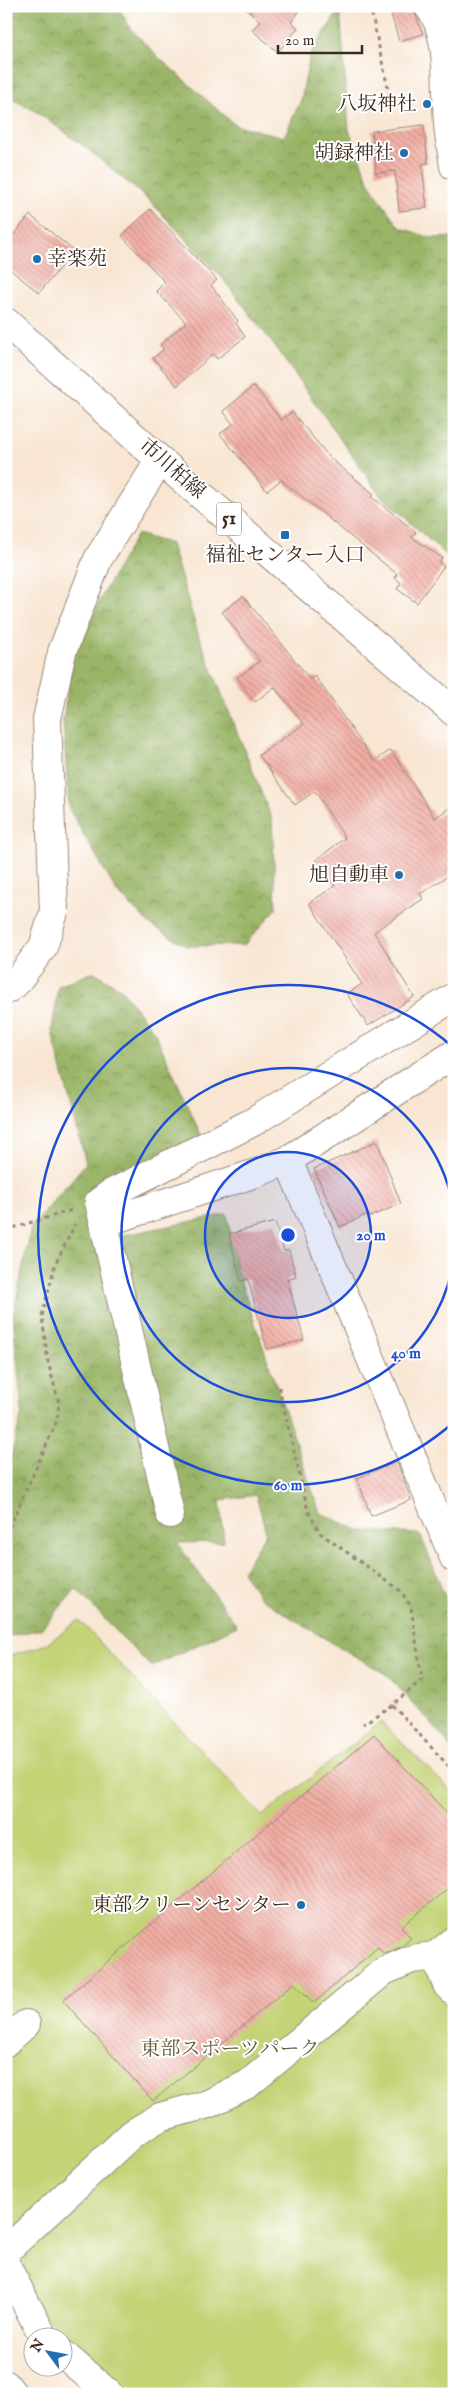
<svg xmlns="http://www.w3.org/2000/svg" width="460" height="2400" viewBox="0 0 460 2400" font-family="'IM FELL English','Noto Serif JP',serif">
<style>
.forest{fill:url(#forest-crowns);stroke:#6a7042}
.park{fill:#c3d376;stroke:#7f7e4a}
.building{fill:url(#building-back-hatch)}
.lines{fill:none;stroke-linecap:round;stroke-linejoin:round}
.minor-casing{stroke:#9a8878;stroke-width:30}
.major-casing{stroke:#9a8878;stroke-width:30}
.path{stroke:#9a8878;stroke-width:3;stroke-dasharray:4 4;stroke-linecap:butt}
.minor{stroke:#fff;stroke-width:28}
.major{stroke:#fff;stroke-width:28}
.ring{fill:none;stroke:#1d4ed8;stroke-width:2.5}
.poi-dot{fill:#1f6fb2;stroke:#fff;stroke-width:2}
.labels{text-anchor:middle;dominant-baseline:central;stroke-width:4;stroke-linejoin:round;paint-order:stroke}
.shield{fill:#fff;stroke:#766a62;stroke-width:1}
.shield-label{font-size:19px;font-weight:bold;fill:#3b2a1e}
.poi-label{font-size:20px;fill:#3b2a1e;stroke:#fff;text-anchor:end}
.street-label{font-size:20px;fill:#3b2a1e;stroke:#fff}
.park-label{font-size:20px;fill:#645d38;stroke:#fff}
.centre{fill:#1d4ed8;stroke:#fff;stroke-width:2.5}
.ring-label{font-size:15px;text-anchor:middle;font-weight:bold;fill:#1d4ed8;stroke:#fff;stroke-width:4;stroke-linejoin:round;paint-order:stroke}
</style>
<defs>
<pattern id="forest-crowns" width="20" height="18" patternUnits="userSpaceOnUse" patternTransform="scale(1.25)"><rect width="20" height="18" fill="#9ab567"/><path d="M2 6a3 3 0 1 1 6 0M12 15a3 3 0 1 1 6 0" fill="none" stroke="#7f9354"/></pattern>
<pattern id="building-back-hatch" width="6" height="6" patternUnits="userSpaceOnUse" patternTransform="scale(1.25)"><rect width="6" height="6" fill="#f2aea4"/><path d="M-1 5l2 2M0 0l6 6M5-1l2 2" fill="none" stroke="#c58e85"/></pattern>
</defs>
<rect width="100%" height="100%" fill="#fff"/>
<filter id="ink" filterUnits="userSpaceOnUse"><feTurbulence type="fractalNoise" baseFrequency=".02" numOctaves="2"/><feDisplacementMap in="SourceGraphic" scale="10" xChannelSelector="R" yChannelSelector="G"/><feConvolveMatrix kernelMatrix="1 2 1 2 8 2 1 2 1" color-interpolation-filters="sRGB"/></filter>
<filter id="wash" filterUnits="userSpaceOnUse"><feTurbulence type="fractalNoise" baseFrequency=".0096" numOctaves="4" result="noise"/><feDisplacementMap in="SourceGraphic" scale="20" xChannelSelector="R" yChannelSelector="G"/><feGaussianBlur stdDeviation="1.12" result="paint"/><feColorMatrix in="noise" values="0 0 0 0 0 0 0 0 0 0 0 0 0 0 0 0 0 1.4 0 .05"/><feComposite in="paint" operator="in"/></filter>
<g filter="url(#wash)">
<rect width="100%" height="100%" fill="#f8e6d3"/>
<path class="forest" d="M 6,6 L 118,6 L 130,28 L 158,57 L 235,125 L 284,137 L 301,100 L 310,55 L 340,9 L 349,130 L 370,185 L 399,227 L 431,238 L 454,237 L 454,562 L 381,496 L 271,341 L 223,279 L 149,200 L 85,147 L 37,112 L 6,96 Z
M 137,534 L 171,544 L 199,637 L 272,819 L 276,909 L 244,945 L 187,946 L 149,924 L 117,892 L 69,809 L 63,719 L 73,659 L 106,588 Z
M 94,972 L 121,989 L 155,1033 L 201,1135 L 114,1182 L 96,1241 L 227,1214 L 237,1271 L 320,1513 L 361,1531 L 420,1534 L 454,1618 L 454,1755 L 446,1740 L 387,1675 L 309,1629 L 261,1598 L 242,1572 L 266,1533 L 256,1495 L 220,1500 L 224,1542 L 177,1543 L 237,1626 L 151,1667 L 76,1589 L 41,1629 L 6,1637 L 6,1477 L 22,1413 L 13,1315 L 31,1228 L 86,1163 L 52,1032 L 58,986 Z"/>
<path class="park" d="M 79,1620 L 262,1816 L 381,1722 L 454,1794 L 454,2394 L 131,2394 L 6,2281 L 6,1657 L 47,1644 Z"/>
<g id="blocks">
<path class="building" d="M 243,6 L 303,6 L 291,22 L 298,28 L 278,52 L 252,30 L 260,21 Z
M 413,8 L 423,34 L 399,41 L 391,14 Z
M 424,125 L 428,163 L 422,164 L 427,208 L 399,211 L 395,171 L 376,173 L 372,131 Z
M 150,209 L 217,280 L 211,285 L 238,321 L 236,323 L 245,337 L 217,359 L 213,354 L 177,386 L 153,358 L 164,349 L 160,345 L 186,322 L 156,291 L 165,282 L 122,236 Z
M 30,215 L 74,251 L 39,293 L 6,266 L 6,244 Z
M 254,386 L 281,420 L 292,412 L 331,459 L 374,494 L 372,497 L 416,532 L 412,537 L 442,558 L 439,563 L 444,566 L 417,603 L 397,589 L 401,583 L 395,578 L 397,574 L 281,480 L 267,491 L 220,434 L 233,424 L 223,411 Z
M 243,596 L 310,679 L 315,676 L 374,761 L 391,750 L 435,818 L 454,805 L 454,872 L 420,894 L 423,899 L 374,932 L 414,997 L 368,1026 L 347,994 L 362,984 L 309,903 L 335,886 L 316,860 L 345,838 L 315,791 L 295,805 L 259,755 L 304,724 L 274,687 L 255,702 L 237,678 L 260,661 L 222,612 Z
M 377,1141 L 401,1204 L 369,1217 L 368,1214 L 340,1227 L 314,1169 Z
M 275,1222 L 284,1251 L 289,1250 L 296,1276 L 287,1279 L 304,1340 L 267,1349 L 248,1279 L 241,1281 L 229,1234 Z
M 397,1462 L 411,1500 L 371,1516 L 357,1478 Z
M 374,1734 L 454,1821 L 454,1883 L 401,1927 L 411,1938 L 401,1947 L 384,1954 L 378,1947 L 314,2003 L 294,1983 L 153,2101 L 63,2000 Z"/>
</g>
</g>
<g filter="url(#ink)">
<use href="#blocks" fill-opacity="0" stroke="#9a8878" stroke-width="1"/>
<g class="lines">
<defs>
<path id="minor" d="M 428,6 C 452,33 445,90 448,123 C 449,138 452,152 454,166
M 6,990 L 15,984 L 43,947 L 54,912 L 47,719 L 62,652 L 98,559 L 160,460
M 288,1160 L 454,1558
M 103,1223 L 259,1172 L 288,1160 L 454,1054
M 170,1514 L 99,1202 L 110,1194 L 253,1122 L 454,997
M 435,1956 L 447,1985 L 454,1992
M 6,2042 L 26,2024
M 6,2251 L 132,2134 L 160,2117 L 208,2104 L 248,2084 L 384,1971 L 412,1959 L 435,1956 L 454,1941
M 6,2265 L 44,2338
M 62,2353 L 109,2394
M 6,2385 L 13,2394"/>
<path id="major" d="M 6,322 L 160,460 L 454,712"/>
</defs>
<use href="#minor" class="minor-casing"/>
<use href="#major" class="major-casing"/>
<path class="path" d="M 370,6 L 392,107
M 6,1230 L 72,1210
M 279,1387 L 308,1511 L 320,1533 L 401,1591 L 411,1607 L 422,1680 L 392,1705 L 363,1724
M 6,1535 L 57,1421 L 59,1403 L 48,1362 L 42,1316 L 55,1265 L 75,1224
M 392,1705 L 454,1772"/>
<use href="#minor" class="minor"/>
<use href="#major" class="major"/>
</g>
</g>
<circle cx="288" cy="1235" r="83" fill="#1d4ed8" fill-opacity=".12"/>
<g class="ring">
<circle cx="288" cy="1235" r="83"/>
<path d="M454 1257A167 167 0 1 1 454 1213"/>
<path d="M454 1422A250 250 0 1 1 454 1048"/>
</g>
<g class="poi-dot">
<circle cx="427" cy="104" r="5"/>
<circle cx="404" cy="153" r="5"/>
<circle cx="37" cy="259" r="5"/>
<rect x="280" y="530" width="10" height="10" rx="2.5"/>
<circle cx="399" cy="875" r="5"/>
<circle cx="301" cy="1905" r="5"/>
</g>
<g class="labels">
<rect class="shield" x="216.5" y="502.5" width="25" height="33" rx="4"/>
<g class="shield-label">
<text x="229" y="519">51</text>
</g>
<g class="poi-label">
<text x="417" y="104">八坂神社</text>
<text x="394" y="153">胡録神社</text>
<text x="47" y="259" text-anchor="start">幸楽苑</text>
<text x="285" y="555" text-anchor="middle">福祉センター入口</text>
<text x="389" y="875">旭自動車</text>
<text x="291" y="1905">東部クリーンセンター</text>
</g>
<g class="street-label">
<text transform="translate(172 469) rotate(41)">市川柏線</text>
</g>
<g class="park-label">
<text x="230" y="2049">東部スポーツパーク</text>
</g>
</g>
<circle cx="288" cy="1235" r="8" class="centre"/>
<g class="ring-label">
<text x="371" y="1240">20 m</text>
<text x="406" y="1358">40 m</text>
<text x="288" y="1490">60 m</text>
</g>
<rect width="460" height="2400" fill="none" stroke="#fff" stroke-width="25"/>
<g transform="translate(48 2352) rotate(302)"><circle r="24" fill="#ffffff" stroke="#b1aaa5"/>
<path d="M0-4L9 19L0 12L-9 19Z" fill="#1f6fb2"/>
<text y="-8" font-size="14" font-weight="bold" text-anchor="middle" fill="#3b2a1e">N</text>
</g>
<path d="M278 45v8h84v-8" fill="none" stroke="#3b2a1e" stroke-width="2.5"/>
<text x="285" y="45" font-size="15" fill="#3b2a1e" stroke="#ffffff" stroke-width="4" paint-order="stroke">20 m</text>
</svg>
